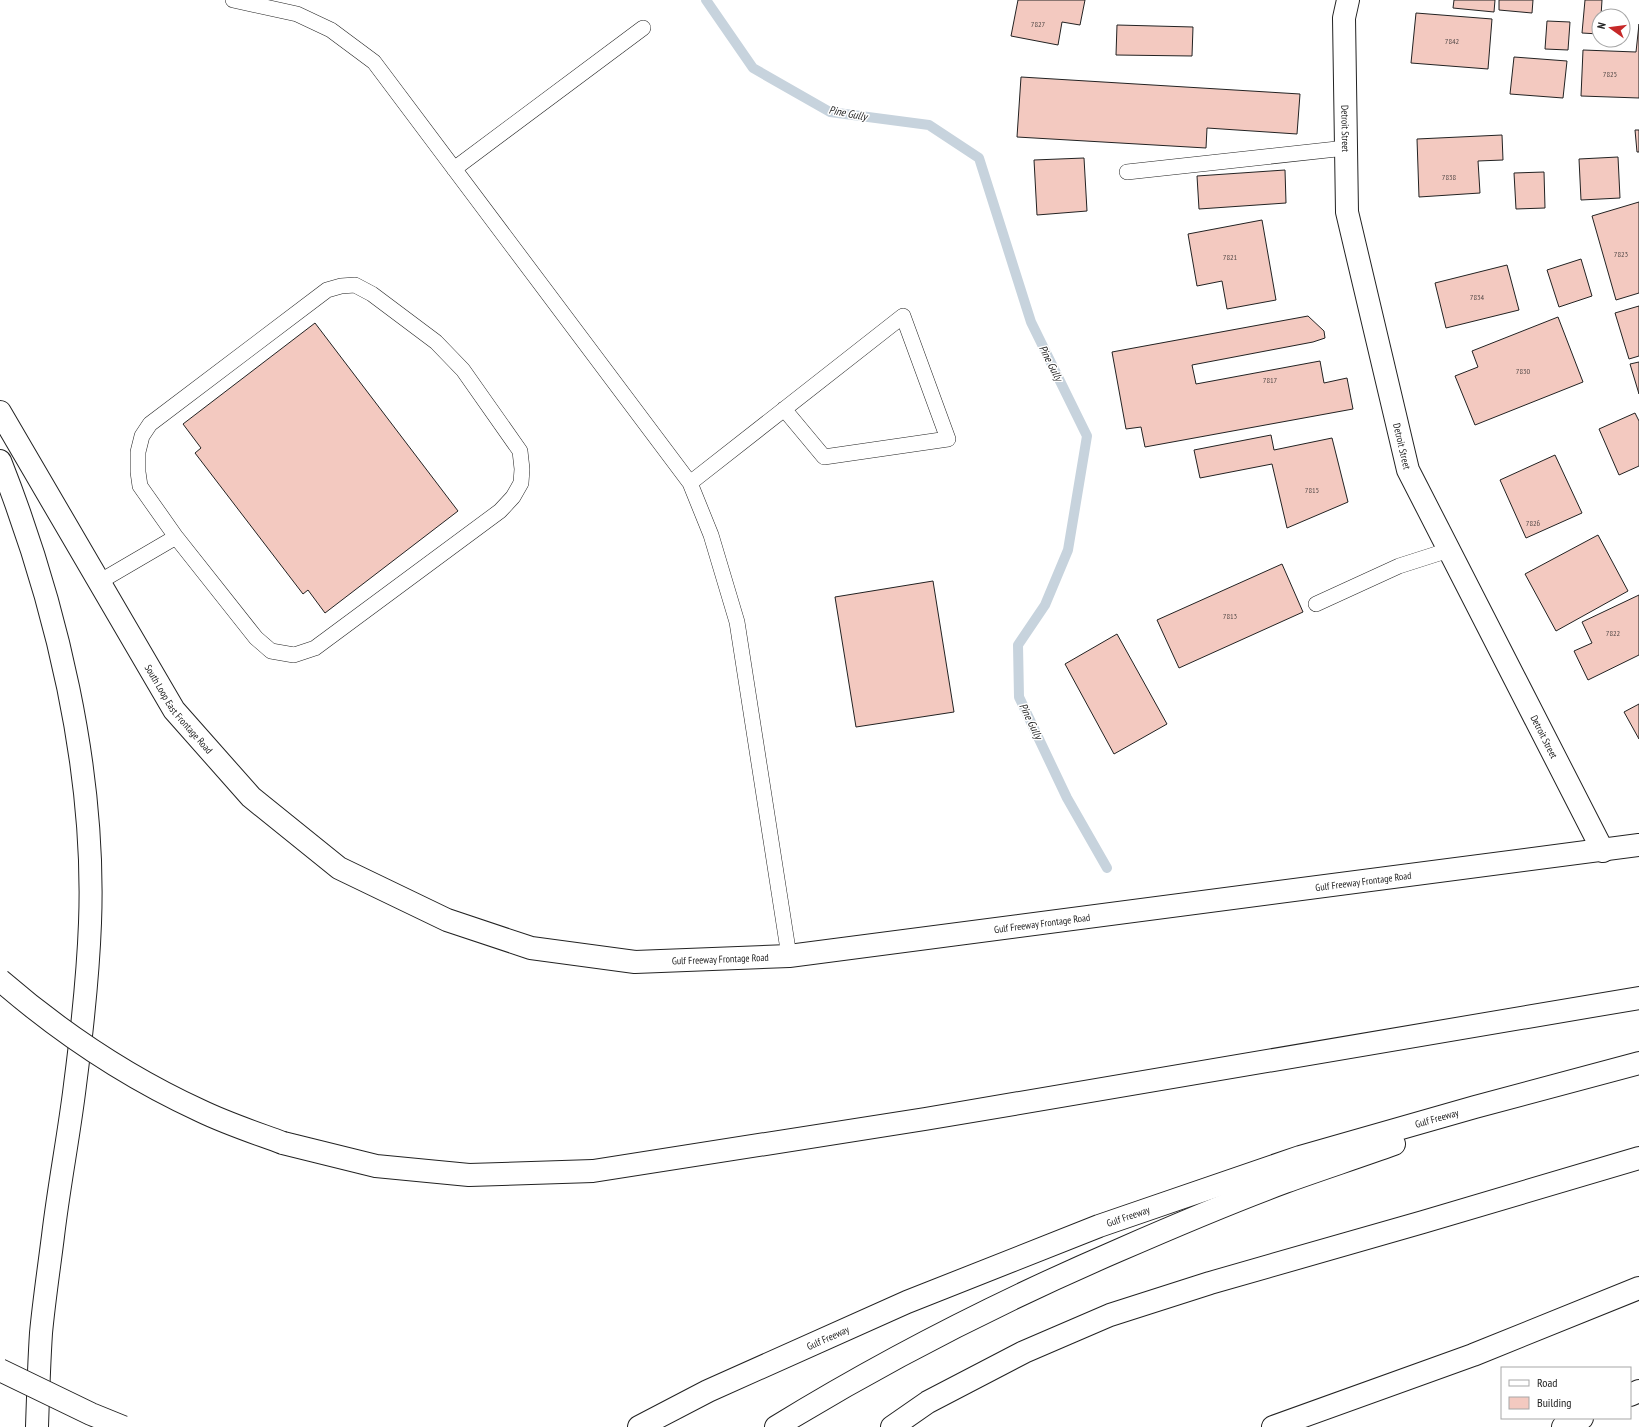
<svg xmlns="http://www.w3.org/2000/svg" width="1639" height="1427" viewBox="0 0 1639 1427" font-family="'PT Sans Narrow',sans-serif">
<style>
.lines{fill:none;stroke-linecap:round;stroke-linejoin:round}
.stream{stroke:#c7d3dd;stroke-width:10}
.building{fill:#f3c9c0;stroke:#222}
.lane-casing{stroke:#222;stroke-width:16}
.street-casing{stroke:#222;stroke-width:24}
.secondary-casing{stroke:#222;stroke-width:24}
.highway-casing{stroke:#222;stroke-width:24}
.lane{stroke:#fff;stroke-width:15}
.street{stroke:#fff;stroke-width:22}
.secondary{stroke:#fff;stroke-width:22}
.highway{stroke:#fff;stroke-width:22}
.highway-bridge-casing{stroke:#222;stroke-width:24;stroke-linecap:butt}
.highway-bridge{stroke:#fff;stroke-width:22}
.labels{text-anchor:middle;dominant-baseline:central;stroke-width:3;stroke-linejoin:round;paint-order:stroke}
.number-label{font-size:8px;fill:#564c4a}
.street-label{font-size:10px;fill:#222;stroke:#fff}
.water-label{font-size:11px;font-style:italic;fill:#222;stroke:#fff}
</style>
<rect width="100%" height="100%" fill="#fff"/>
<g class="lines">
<path class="stream" d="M 706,0 L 753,68 L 830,112 L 929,125 L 979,158 L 1031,322 L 1087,436 L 1068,550 L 1045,605 L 1018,645 L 1019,697 L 1067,798 L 1107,868"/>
</g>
<path class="building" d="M 1018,0 L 1085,0 L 1080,25 L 1062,22 L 1058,45 L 1011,36 Z
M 1454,0 L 1495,0 L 1494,12 L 1453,8 Z
M 1499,0 L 1533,0 L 1532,13 L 1499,10 Z
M 1585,0 L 1602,0 L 1601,16 L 1599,16 L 1599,34 L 1582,33 Z
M 1416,13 L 1492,19 L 1488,69 L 1411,63 Z
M 1547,21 L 1570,22 L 1568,50 L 1545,49 Z
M 1639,24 L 1639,98 L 1581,96 L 1583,50 L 1636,52 Z
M 1117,25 L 1193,27 L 1192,56 L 1116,55 Z
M 1514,57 L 1567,61 L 1563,98 L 1510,94 Z
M 1021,77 L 1300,94 L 1297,134 L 1207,128 L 1206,148 L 1017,137 Z
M 1635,130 L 1639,130 L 1639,152 L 1637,152 Z
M 1502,135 L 1503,160 L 1478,161 L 1480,193 L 1419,197 L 1417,139 Z
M 1618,157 L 1620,198 L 1581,200 L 1579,159 Z
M 1084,158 L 1087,211 L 1037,215 L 1034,160 Z
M 1285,170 L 1286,203 L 1199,209 L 1197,176 Z
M 1544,172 L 1545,208 L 1516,209 L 1514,173 Z
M 1639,202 L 1639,293 L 1616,300 L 1592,216 Z
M 1262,220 L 1276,300 L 1227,309 L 1222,281 L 1197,286 L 1188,234 Z
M 1581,259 L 1592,296 L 1559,307 L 1547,270 Z
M 1507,265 L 1519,310 L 1446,328 L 1435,283 Z
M 1639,306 L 1639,356 L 1629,359 L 1615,313 Z
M 1308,316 L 1324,331 L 1325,338 L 1313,342 L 1192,365 L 1196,384 L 1320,361 L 1324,383 L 1347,378 L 1353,409 L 1145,447 L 1141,427 L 1126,429 L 1112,352 Z
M 1558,317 L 1583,382 L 1475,425 L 1455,376 L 1478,367 L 1472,351 Z
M 315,323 L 458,511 L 325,613 L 308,590 L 303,594 L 195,453 L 201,448 L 183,424 Z
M 1639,362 L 1639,394 L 1630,364 Z
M 1635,413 L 1639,421 L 1639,466 L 1619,475 L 1599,429 Z
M 1271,435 L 1274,450 L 1332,438 L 1348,502 L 1287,528 L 1272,464 L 1200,478 L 1194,450 Z
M 1555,455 L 1582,513 L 1526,538 L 1500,480 Z
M 1598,535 L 1628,591 L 1556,631 L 1525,574 Z
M 1282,564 L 1303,612 L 1179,668 L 1157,620 Z
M 933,581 L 954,712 L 856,727 L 835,597 Z
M 1639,595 L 1639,655 L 1588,680 L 1574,651 L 1592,643 L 1582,622 Z
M 1117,634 L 1167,724 L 1114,754 L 1065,664 Z
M 1639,704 L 1639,739 L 1624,712 Z"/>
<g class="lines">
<defs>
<path id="lane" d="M 233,0 L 297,14 L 331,30 L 374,62 L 690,483 L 711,535 L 737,622 L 789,956
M 454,169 L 643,28
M 1127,172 L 1346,148
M 690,483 L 903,316 L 948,439 L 824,457 L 784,409
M 99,582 L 176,537 L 140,486 L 138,472 L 138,452 L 142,436 L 150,424 L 327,290 L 341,286 L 355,285 L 372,294 L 436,342 L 463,370 L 520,451 L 522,469 L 521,483 L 513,497 L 500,511 L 315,648 L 294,655 L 271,651 L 256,638 L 176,537
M 1316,604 L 1399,566 L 1449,550"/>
<g id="street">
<path id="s1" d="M 1348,0 L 1344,18 L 1347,212 L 1408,470 L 1603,851"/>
</g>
<g id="secondary">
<path id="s2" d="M 0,412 L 174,710 L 251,797 L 339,868 L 447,920 L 531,948 L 635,962 L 789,956 L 1639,845"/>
</g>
<g id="highway">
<path d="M 0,461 C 56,603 96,770 90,923 C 88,977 82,1031 75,1085 C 69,1135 59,1185 53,1236 C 49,1268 44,1301 41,1333 C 39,1364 38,1396 37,1427"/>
<path d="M 283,1143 L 376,1166 L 469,1175 L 593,1171 L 925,1119 L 1639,998"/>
<path d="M 1630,1395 L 1639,1391"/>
<path id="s3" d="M 639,1427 L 708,1391 L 907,1302 L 1099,1226 L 1300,1157 L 1475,1107 L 1639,1063"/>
<path d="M 776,1427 C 885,1360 999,1302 1117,1251 C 1172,1227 1228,1203 1285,1182 C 1321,1169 1358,1157 1394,1144"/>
<path d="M 892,1427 L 928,1402 L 1024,1352 L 1110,1315 L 1210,1283 L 1423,1222 L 1639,1158"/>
<path d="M 1273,1427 L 1473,1355 L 1639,1288"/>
<path d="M 1563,1427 L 1582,1418"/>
</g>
</defs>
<use href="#lane" class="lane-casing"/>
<use href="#street" class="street-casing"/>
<use href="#secondary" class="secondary-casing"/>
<use href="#highway" class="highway-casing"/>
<use href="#lane" class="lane"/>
<use href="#street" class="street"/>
<use href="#secondary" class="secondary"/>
<use href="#highway" class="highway"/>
<defs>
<path id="highway-bridge" d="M 0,980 C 60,1032 129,1078 201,1111 C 228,1124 256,1133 283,1143
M 0,1370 L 91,1414 L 123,1427"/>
</defs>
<use href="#highway-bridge" class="highway-bridge-casing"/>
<use href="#highway-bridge" class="highway-bridge"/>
</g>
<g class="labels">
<g class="number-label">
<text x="1038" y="24">7827</text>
<text x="1452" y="41">7842</text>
<text x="1610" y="74">7825</text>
<text x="1449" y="177">7838</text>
<text x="1621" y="254">7823</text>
<text x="1230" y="257">7821</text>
<text x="1477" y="297">7834</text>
<text x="1523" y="371">7830</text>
<text x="1270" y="380">7817</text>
<text x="1312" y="490">7815</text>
<text x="1533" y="523">7826</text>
<text x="1230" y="616">7813</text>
<text x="1613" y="633">7822</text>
</g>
<g class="street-label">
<text stroke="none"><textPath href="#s1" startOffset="129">Detroit Street</textPath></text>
<text stroke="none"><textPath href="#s1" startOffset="453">Detroit Street</textPath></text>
<text stroke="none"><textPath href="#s2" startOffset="347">South Loop East Frontage Road</textPath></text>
<text stroke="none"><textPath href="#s1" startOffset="777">Detroit Street</textPath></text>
<text stroke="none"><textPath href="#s2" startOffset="1621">Gulf Freeway Frontage Road</textPath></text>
<text stroke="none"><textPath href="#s2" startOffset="1297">Gulf Freeway Frontage Road</textPath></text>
<text stroke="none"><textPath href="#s2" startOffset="973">Gulf Freeway Frontage Road</textPath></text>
<text stroke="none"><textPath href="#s3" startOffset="857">Gulf Freeway</textPath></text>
<text stroke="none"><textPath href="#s3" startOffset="533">Gulf Freeway</textPath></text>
<text stroke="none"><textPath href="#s3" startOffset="209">Gulf Freeway</textPath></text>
</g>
<g class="water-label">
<text transform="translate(848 113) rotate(11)">Pine Gully</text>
<text transform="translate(1051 363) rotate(63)">Pine Gully</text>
<text transform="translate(1031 721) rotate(64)">Pine Gully</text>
</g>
</g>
<rect x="1501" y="1367" width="130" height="52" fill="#ffffff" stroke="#a7a7a7"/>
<rect x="1509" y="1380" width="20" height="6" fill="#ffffff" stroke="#a7a7a7"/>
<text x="1537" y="1387" font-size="12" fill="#222222">Road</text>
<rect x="1509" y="1397" width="20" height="12" fill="#f3c9c0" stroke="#a7a7a7"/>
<text x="1537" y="1407" font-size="12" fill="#222222">Building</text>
<g transform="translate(1611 28) rotate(284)"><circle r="19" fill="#ffffff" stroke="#a7a7a7"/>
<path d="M0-3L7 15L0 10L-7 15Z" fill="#c62828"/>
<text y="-6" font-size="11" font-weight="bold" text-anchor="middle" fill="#222222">N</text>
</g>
</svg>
